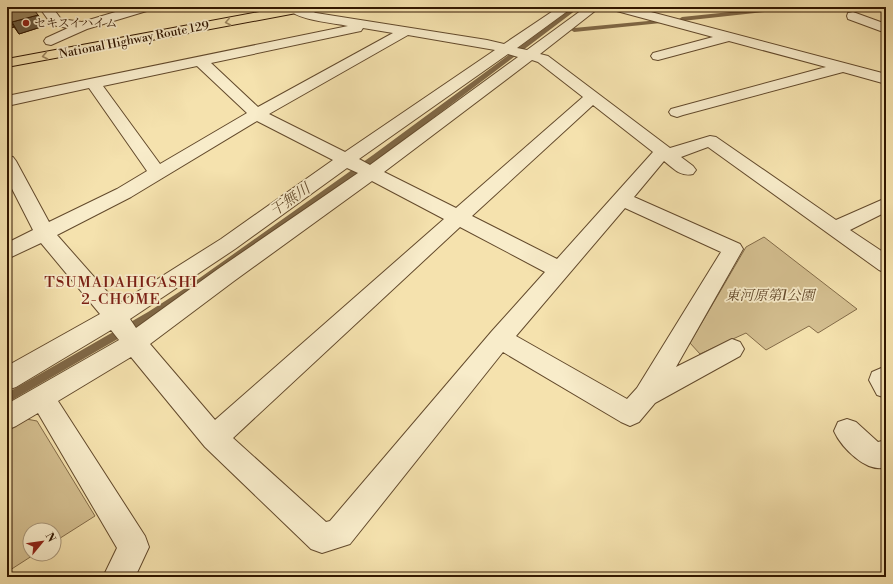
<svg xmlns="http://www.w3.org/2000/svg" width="893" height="584" viewBox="0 0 893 584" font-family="'Libre Bodoni','Noto Serif JP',serif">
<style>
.green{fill:#d4bf90;stroke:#836b48}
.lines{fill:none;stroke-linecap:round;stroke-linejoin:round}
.stream{fill:#7f6745;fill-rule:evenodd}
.minor-casing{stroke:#634a2c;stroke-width:2}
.highway-casing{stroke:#321700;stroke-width:2}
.minor{fill:#f8ecca;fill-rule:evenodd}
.highway{fill:#f5e2ae;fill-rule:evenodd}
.wall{fill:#826f4d;stroke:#321700}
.shaded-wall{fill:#6a5a3f;stroke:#321700}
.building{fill:#97815a;stroke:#321700}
.oneway{stroke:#9d8760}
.poi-dot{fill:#8f2418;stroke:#f8ecca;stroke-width:1.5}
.labels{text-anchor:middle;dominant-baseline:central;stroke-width:3.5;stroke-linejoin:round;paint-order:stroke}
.far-poi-label{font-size:12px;fill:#321700;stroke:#f8ecca;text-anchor:start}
.far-street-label{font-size:12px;fill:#321700;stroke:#f8ecca}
.park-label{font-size:14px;font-style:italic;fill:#63492b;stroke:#f8ecca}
.water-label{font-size:15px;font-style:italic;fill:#664d2e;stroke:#f8ecca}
.neighbourhood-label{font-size:15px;letter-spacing:1px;fill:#7a1f14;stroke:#f8ecca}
</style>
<rect width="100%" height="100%" fill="#f5e2ae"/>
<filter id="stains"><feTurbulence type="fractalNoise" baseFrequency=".005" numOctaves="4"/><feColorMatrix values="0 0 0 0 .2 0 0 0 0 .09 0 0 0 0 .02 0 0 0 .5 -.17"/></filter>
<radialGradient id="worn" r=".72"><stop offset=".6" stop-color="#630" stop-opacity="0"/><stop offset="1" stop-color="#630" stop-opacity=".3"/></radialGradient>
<path class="green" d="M 764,237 L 857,309 L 818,333 L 809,326 L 766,350 L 746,333 L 700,354 L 690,343 L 746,247 Z
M 21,418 L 37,421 L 95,516 L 54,542 L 54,530 L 30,530 L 30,554 L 35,554 L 7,572 L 7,427 Z"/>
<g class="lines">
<path class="stream" d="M 574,7 L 580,7 L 379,159 L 193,291 L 154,318 L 7,403 L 7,393 L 148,312 L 187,287 L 373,155 Z
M 778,7 L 795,7 L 792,9 L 682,21 L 679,19 L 682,17 Z
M 659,20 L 661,21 L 661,23 L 574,32 L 571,30 L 574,28 Z"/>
<defs>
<path id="minor" d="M 39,7 L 52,7 L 61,19 L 82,22 L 132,7 L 152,7 L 150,10 L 87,29 L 51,45 L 46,44 L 44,41 L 46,38 L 68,28 L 52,25 Z
M 290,7 L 301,7 L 316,13 L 487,40 L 504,44 L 559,7 L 573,7 L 517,48 L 527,50 L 586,7 L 600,7 L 540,54 L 548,56 L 670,148 L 710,136 L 716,137 L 836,220 L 886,198 L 886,212 L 850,230 L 886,254 L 886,273 L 879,270 L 708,147 L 681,157 L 693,166 L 696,170 L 693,174 C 681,177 674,169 664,161 L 634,197 L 740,244 L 743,249 L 676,367 L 732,339 L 740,342 L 744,349 L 740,356 L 655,403 L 639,422 L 630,426 L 621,422 L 503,352 L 350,544 L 322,553 L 311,549 L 205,447 L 131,357 L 58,401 L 145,536 L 149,547 L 135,577 L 103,577 L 117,548 L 38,413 L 16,426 L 7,430 L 7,404 L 119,340 L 111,330 L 16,387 L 7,390 L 7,366 L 100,314 L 41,243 L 7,259 L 7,243 L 33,230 L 7,179 L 7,156 L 13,157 L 16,161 L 49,222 L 117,189 L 147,171 L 89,88 L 7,106 L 7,96 L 348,26 C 335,23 296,20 289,9 ZM 363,28 L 393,33 L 258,107 L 211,63 L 356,32 L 361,31 ZM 408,35 L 495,50 L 345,152 L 269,114 ZM 508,54 L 518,57 L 370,165 L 359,159 ZM 532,60 L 538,62 L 583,97 L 456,208 L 384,172 ZM 197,66 L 247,113 L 160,164 L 103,86 ZM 593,105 L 653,152 L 557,259 L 472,216 ZM 257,121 L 333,160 L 221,239 L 118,304 L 57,235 L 131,197 ZM 347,168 L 358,173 L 218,269 L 136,328 L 130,319 L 235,249 ZM 372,181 L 444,219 L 215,420 L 150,344 L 234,281 ZM 625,208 L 721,252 L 637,388 L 627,399 L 516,336 ZM 460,227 L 545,272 L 492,331 L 330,521 L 326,522 L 233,438 Z
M 611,7 L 632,7 L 886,74 L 886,84 L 843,72 L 683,115 L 677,117 L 671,115 L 669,112 L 671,109 L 826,67 L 729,41 L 658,60 L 653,59 L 651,56 L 653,53 L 713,37 L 613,10 Z
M 853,12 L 886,24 L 886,33 L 848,19 L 847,16 L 848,13 Z
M 886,366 L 886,398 L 877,395 L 869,380 L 872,372 Z
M 847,419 L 856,422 L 878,442 L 886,440 L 886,467 C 867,474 841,447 834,431 L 838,422 Z"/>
<path id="highway" d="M 286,7 L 313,7 L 311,10 L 307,11 L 7,67 L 7,59 Z"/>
</defs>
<use href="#minor" class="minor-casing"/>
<use href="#highway" class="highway-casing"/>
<use href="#minor" class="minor"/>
<use href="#highway" class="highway"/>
</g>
<path class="wall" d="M 7,7 L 38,15 L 44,26 L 19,34 L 14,27 L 11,28 L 7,22 Z"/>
<path class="shaded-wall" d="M 7,15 L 14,27 L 11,28 L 7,21 Z
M 38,15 L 44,26 L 19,34 L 12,22 Z"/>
<path class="building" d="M 7,7 L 32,7 L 38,15 L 12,22 L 7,15 Z"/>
<defs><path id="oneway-chevron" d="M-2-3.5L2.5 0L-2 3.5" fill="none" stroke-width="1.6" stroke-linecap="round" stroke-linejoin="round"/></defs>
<g class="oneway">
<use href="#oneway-chevron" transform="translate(228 22) rotate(169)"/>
<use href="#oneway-chevron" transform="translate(45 56) rotate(169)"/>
</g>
<circle class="poi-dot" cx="26" cy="23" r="4"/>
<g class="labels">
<g class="far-poi-label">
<text x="34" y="23">セキスイハイム</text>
</g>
<g class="far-street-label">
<text transform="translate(134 40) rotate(-11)">National Highway Route 129</text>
</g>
<g class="park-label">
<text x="770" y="296">東河原第1公園</text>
</g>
<g class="water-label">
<text transform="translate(290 200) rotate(-35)">干無川</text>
</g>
<g class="neighbourhood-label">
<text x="121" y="282">TSUMADAHIGASHI<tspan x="121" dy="17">2-CHOME</tspan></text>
</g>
</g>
<rect width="893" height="584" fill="none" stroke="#f5e2ae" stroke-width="24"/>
<rect x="8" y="8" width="877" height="568" fill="none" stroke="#321700" stroke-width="2"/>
<rect x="12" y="12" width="869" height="560" fill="none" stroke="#321700"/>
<g transform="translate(42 542) rotate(61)"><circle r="19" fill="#f8ecca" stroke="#a99779"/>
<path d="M0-3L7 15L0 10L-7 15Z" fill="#8f2418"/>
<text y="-6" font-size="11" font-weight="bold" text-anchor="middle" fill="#321700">N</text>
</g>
<rect width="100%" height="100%" filter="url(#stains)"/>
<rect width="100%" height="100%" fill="url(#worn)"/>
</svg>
